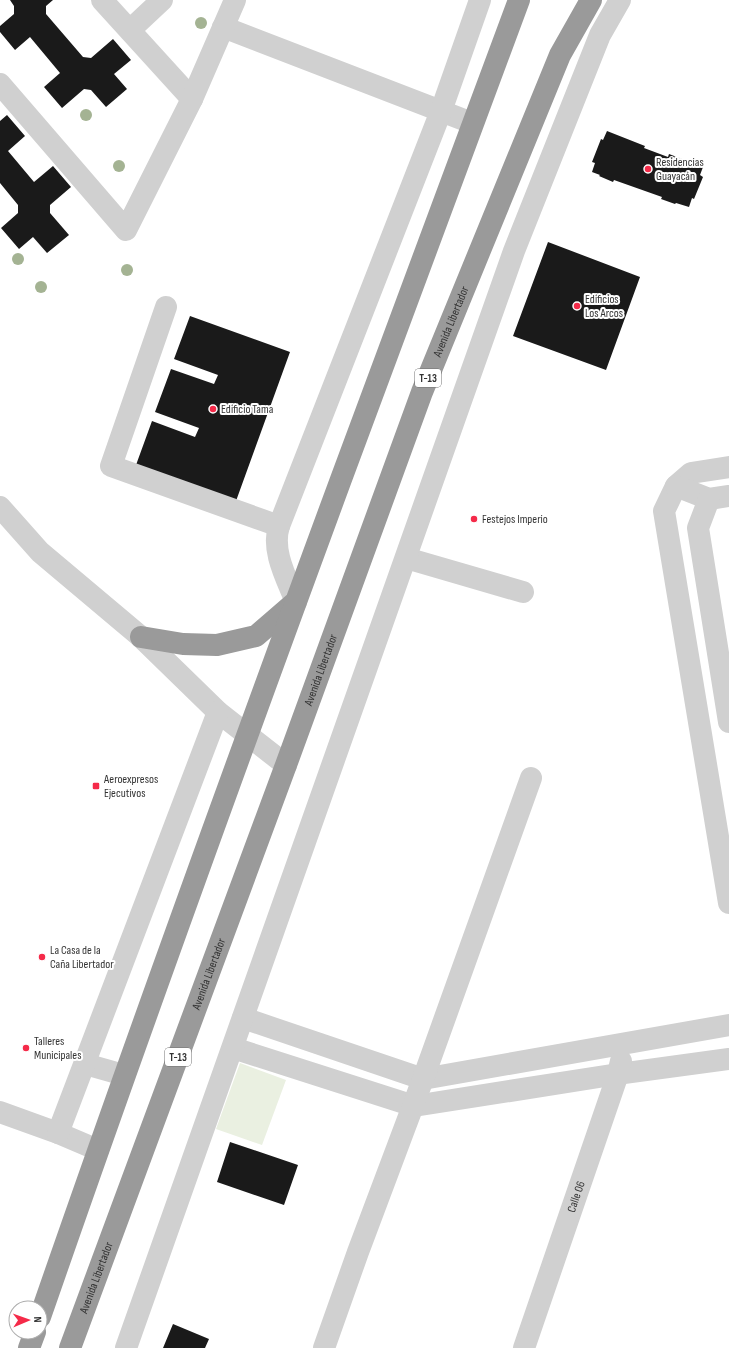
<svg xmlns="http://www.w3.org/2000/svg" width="729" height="1348" viewBox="0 0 729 1348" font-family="'Sofia Sans Condensed',sans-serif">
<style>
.green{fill:#eaf0e1}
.building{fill:#1a1a1a}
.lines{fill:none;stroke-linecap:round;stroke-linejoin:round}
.minor{stroke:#d0d0d0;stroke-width:22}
.highway{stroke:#9a9a9a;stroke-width:22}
.tree{fill:#a4b393}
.poi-dot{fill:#f52a49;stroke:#fff;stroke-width:1.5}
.labels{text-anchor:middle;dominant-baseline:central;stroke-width:4;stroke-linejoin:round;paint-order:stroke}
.shield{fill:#fff;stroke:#707070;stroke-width:1}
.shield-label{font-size:11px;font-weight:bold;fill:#333}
.poi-label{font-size:12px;fill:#333;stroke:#fff;text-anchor:start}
.street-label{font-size:12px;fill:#333;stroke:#fff}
</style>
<rect width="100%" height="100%" fill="#fff"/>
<path class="green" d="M 240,1063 L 286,1080 L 262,1145 L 216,1129 Z"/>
<path class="building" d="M 10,0 L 53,0 L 46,6 L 46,14 L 83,57 L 91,58 L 113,39 L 131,60 L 114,74 L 127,89 L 106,107 L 91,90 L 84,89 L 62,108 L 44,87 L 60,73 L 30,37 L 15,50 L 0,32 L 0,26 L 14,14 L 14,6 Z
M 7,115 L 25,136 L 8,151 L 34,182 L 53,166 L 71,187 L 50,205 L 50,213 L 69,235 L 47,253 L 33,237 L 19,249 L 1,228 L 18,213 L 18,205 L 0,183 L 0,121 Z
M 607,131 L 645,146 L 644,148 L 668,157 L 669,154 L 703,167 L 700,175 L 703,177 L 694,199 L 692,198 L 689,207 L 676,203 L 675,204 L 661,199 L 662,197 L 614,180 L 613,182 L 599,176 L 600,175 L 592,172 L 595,163 L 592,162 L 601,139 L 603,140 Z
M 548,242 L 640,277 L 606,370 L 513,336 Z
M 190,316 L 290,352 L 236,501 L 136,465 L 152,421 L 195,437 L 199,428 L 155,412 L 171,369 L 214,384 L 218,375 L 174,359 Z
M 230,1142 L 298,1165 L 284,1205 L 217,1182 Z
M 173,1324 L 209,1339 L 205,1348 L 163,1348 Z"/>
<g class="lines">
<g class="minor">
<path d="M 102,0 L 192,99"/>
<path d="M 223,27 L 472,123"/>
<path d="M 130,30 L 162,0"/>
<path d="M 0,84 L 126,230 L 192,99 L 235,0"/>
<path d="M 166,307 L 111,466 L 279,526"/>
<path d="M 729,467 L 691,473 L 676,486 L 664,511 L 729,903"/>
<path d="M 676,486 L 709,499 L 729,496"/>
<path d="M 709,499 L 698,528 L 729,722"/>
<path d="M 0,507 L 40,552 L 141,637 L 218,712 L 286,765"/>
<path d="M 406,558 L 523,592"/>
<path d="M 296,602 C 287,579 271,551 279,526 L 441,111 L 480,0"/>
<path d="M 243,1018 L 423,1079 L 729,1025"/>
<path d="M 233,1048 L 414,1106 L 618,1074 L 729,1059"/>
<path d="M 85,1064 L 124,1075"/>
<path d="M 0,1112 L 58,1133 L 98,1150"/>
<path d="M 58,1133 L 218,712"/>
<path d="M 126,1348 L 514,251 L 600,35 L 620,0"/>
<path d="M 324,1348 L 358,1252 L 423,1079 L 531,778"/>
<path id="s1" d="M 524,1348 L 618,1074 L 621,1061"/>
</g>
<g class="highway">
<path d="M 141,637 L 183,644 L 217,645 L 256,636 L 293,604"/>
<path d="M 40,1317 C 137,1037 238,759 340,482 C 399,321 458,160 519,0"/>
<path d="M 29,1348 L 35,1332"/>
<path id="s2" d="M 70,1348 L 286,765 L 422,392 L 560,55 L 591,0"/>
</g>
</g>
<g class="tree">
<circle cx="201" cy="23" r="6"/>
<circle cx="86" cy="115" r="6"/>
<circle cx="119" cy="166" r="6"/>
<circle cx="18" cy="259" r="6"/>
<circle cx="127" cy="270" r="6"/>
<circle cx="41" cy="287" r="6"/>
</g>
<g class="poi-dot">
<circle cx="648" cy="169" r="4"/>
<circle cx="577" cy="306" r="4"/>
<circle cx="213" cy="409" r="4"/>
<circle cx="474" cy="519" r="4"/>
<rect x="92" y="782" width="8" height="8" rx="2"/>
<circle cx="42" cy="957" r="4"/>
<circle cx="26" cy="1048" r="4"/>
</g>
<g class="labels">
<g class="shield">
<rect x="415" y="369" width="26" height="18" rx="3"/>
<rect x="165" y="1048" width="26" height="18" rx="3"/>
</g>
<g class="shield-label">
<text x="428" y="378">T-13</text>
<text x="178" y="1057">T-13</text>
</g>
<g class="poi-label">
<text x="656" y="162">Residencias<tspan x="656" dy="14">Guayacán</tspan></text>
<text x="585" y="299">Edificios<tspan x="585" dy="14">Los Arcos</tspan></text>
<text x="221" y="409">Edificio Tama</text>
<text x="482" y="519">Festejos Imperio</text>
<text x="104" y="779">Aeroexpresos<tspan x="104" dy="14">Ejecutivos</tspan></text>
<text x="50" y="950">La Casa de la<tspan x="50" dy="14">Caña Libertador</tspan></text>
<text x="34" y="1041">Talleres<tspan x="34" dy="14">Municipales</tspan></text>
</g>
<g class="street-label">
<text stroke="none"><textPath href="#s2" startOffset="1095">Avenida Libertador</textPath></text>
<text stroke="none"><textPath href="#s2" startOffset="723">Avenida Libertador</textPath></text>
<text stroke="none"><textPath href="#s2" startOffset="399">Avenida Libertador</textPath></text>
<text stroke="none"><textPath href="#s1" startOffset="160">Calle 06</textPath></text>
<text stroke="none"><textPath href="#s2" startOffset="75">Avenida Libertador</textPath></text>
</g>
</g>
<g transform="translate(28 1320) rotate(88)"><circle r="19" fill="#ffffff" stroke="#adadad"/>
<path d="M0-3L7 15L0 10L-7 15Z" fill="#f52a49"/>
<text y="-6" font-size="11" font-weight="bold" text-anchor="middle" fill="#333333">N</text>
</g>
</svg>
